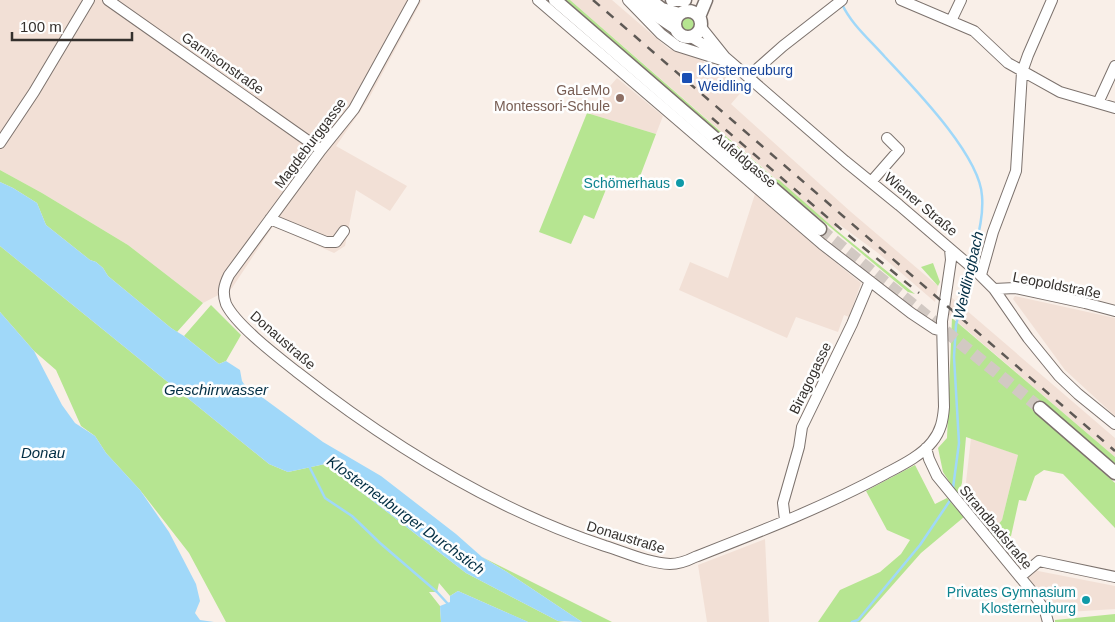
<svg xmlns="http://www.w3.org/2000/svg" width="1115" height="622" viewBox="0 0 1115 622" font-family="Helvetica,sans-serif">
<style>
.built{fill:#f2e0d6}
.green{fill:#b6e591}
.water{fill:#a0d8f9}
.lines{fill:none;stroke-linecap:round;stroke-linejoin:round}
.stream{stroke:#a0d8f9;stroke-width:2.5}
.major-tunnel{stroke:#d2c9c3;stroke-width:12;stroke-dasharray:12 6;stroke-linecap:butt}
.minor-casing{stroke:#7c726d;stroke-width:12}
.major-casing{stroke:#7c726d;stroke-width:15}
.minor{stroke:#fff;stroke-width:10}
.major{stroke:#fff;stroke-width:12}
.rail{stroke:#5e5955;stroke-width:2.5;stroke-dasharray:9 9;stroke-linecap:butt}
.transit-dot{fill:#1a4fb4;stroke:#fefefe;stroke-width:2}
.education-dot{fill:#8d6e63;stroke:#fefefe;stroke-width:2}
.culture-dot{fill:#0f9aa8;stroke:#fefefe;stroke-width:2}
.labels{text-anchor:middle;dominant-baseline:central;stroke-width:5;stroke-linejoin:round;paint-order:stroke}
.street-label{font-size:14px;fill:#34302d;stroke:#fefefe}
.transit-label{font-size:14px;fill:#164399;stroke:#fefefe;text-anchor:start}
.education-label{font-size:14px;fill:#785e54;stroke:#fefefe;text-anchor:end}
.culture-label{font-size:14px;fill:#0d838f;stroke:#fefefe;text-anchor:end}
.water-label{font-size:15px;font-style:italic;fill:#002d43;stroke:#fefefe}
</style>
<rect width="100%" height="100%" fill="#f9efe8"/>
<path class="built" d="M 0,0 L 422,0 L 368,100 L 336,146 L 407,186 L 390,211 L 356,190 L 345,246 L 334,253 L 273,226 L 232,288 L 203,303 L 128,245 L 42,193 L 0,170 Z
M 570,0 L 612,0 L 669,49 L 690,54 L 699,58 L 743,90 L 731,104 L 851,212 L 938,286 L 935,302 L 878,253 L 840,225 L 835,229 L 779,181 L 776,179 Z
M 617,78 L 663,116 L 656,134 L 587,113 Z
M 755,194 L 815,246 L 861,283 L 849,317 L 844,315 L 838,332 L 796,317 L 787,338 L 679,290 L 690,262 L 728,278 Z
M 1015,296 L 1115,318 L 1115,416 L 1065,370 L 1013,299 Z
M 951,297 L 1115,438 L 1115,457 L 947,313 Z
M 971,438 L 1018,455 L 1002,520 L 991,533 L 964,500 Z
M 765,539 L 769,622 L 707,622 L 698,565 Z
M 1033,570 L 1115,586 L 1115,609 L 1052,613 L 1040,593 L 1025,576 Z"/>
<path class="green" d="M 565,0 L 570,0 L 775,179 L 779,180 L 835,229 L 915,294 L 908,292 L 729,143 Z
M679 25a8 8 0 1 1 16 0a8 8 0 1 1-16 0Z
M 587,113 L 656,134 L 636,187 L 611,177 L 594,219 L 584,215 L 571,244 L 539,232 Z
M 0,170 L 42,193 L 128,245 L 203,303 L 177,332 L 171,328 L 108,276 L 103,268 L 96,262 L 90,260 L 46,225 L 37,203 L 13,188 L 0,182 Z
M 0,246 L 269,464 L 288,472 L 325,464 L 466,573 L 558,621 L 564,622 L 528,622 L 458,591 L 450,596 L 439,583 L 437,592 L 429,592 L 440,606 L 441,622 L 226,622 L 189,553 L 140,490 L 106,453 L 95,436 L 81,426 L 56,370 L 34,351 L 0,312 Z
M 933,263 L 940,282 L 938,286 L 921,267 Z
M 211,305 L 241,335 L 226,361 L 219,364 L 184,336 Z
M 952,318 L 1115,457 L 1115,464 L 1042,401 L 1033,411 L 1115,483 L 1115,528 L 1063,474 L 1044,470 L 1035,476 L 1026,501 L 1019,500 L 1011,536 L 1003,543 L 997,542 L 991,533 L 1002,520 L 1018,455 L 966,437 L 962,483 L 958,495 L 943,472 L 938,448 L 947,438 Z
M 915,465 L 935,504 L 947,498 L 964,517 L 921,553 L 860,622 L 818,622 L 840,590 L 880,572 L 901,554 L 910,540 L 887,530 L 866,491 Z
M 482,557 L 612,622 L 582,622 L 507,572 Z
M 1115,614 L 1115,622 L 1055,622 L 1055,620 Z"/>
<path class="water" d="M 0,182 L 13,188 L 37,203 L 46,225 L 90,260 L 96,262 L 103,268 L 108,276 L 171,328 L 184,336 L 219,364 L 226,361 L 240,370 L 242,381 L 244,384 L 323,442 L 381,476 L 456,534 L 482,557 L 507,572 L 582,622 L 558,621 L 466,573 L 325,464 L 288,472 L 269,464 L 0,246 Z
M 0,312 L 34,351 L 62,405 L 75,423 L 95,436 L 106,453 L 140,490 L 169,532 L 196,584 L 200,601 L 195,613 L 200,620 L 214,622 L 0,622 Z
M 458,591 L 526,621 L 528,622 L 441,622 L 440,606 L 450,602 L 450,596 Z"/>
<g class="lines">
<path class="stream" d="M 842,4 C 851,24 870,40 885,57 C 913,87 980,155 982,196 C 984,219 976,242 971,264
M 309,466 L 325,498 L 352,516 L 380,543 L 437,592 L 448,604
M 953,488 L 959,443 L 954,357 L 956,325 L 970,269
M 852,622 L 858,620 L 920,545 L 951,499"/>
<path class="major-tunnel" d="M 820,229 L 1040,408"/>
<defs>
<path id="minor" d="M 108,0 L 321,150
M 414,0 L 354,109 L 321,150 L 229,275 C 224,285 222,293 226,304 C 236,325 278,357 297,372 C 389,444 493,509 605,546 C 625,552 648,563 670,564 C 679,564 687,561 695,557 C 759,532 824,507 885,474 C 900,466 921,456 932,442 C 941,431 943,420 944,407 L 942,321 L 951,260 L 950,249
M 538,0 L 822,244 L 911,313 L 935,329 L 942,331
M 628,0 L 661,34 L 677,46 L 731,63
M 901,0 L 974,31 L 1008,63 L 1060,92 L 1115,108
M 951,21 L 961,0
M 701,27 L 725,57 L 845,161 L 899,205 L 976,271 L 994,289 L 1028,338 L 1059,376 L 1078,394 L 1115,424
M 691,37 L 718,53
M 748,77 L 783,46 L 842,0
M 1098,103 L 1115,66
M 0,143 L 34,92 L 89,0
M 871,182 L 899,150 L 887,138
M 270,219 L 326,242 L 336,242 L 344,231
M 981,275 L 993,232 L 1016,171 L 1022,72 L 1028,55 L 1052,0
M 994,289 L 1015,288 L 1085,303 L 1115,311
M 926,448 L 929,459 L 937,476 L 1034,594 L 1045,611 L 1048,622
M 785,520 L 783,503 L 799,447 L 802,427 L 852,324 L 870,281
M 1020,577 L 1039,561 L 1115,577"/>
<path id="major" d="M 555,0 L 820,229
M 634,0 L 674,27
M 650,0 L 662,9 L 679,14
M 672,0 L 685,0
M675 24a13 13 0 1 1 26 0a13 13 0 1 1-26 0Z
M 699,17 L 706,0
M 1040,408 L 1115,473"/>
</defs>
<use href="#minor" class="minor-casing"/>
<use href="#major" class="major-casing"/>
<use href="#minor" class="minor"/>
<use href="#major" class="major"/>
<path class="rail" d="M 593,0 L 1115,451
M 712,118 L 842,230 L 919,293"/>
</g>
<rect class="transit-dot" x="681" y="72" width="12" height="12" rx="2.5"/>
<circle class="education-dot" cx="620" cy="98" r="5"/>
<g class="culture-dot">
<circle cx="680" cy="183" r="5"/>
<circle cx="1086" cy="600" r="5"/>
</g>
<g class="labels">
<g class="street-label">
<text transform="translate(223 63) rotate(35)">Garnisonstraße</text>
<text transform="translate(310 143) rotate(-53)">Magdeburggasse</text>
<text transform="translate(745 160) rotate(40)">Aufeldgasse</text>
<text transform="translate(921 204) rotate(40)">Wiener Straße</text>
<text transform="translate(1057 285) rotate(11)">Leopoldstraße</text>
<text transform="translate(283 340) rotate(41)">Donaustraße</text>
<text transform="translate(810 378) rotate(-64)">Biragogasse</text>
<text transform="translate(996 527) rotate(50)">Strandbadstraße</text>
<text transform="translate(626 537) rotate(17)">Donaustraße</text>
</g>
<g class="transit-label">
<text x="698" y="70">Klosterneuburg<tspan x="698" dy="16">Weidling</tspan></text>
</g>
<g class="education-label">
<text x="610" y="90">GaLeMo<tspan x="610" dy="16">Montessori-Schule</tspan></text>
</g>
<g class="culture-label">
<text x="670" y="183">Schömerhaus</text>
<text x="1076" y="592">Privates Gymnasium<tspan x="1076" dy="16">Klosterneuburg</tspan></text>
</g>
<g class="water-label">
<text transform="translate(968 275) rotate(-77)">Weidlingbach</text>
<text x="216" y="389">Geschirrwasser</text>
<text x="43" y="452">Donau</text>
<text transform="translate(406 515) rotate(36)">Klosterneuburger Durchstich</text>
</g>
</g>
<path d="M12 32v8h120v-8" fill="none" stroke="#34302d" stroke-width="2.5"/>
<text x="20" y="32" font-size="15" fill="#34302d" stroke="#fefefe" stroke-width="4" paint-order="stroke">100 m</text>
</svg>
